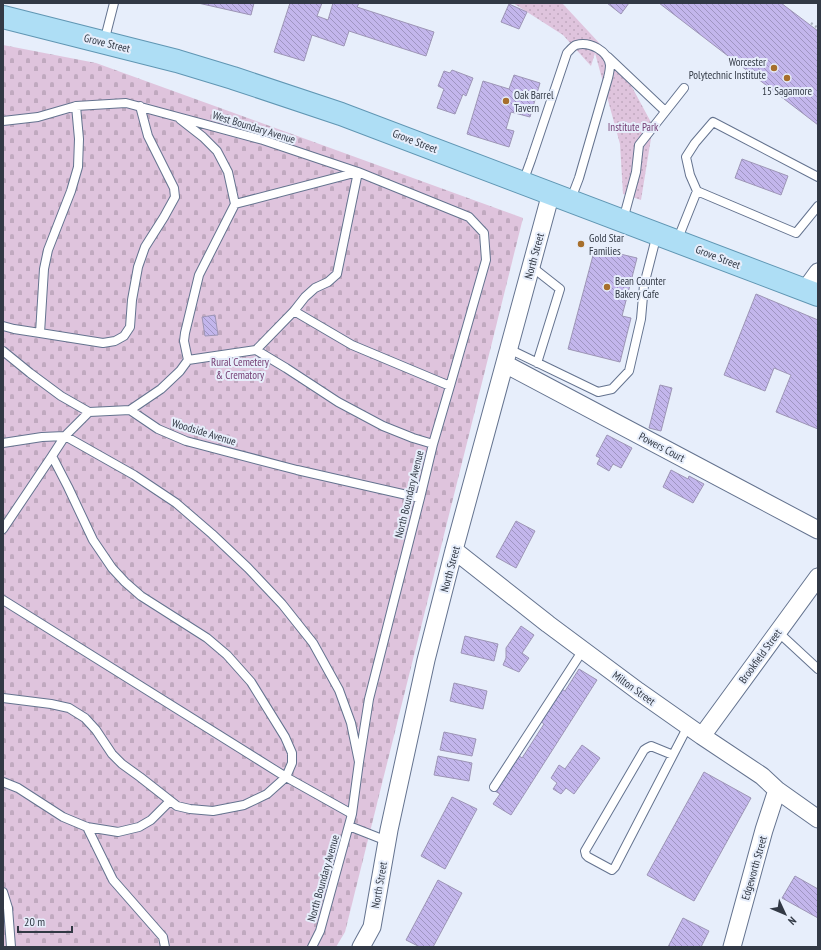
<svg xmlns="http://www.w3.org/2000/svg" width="821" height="950" viewBox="0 0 821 950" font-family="'PT Sans Narrow',sans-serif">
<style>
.cemetery{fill:url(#cemetery-stones)}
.park{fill:url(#park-dots)}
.building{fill:url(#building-back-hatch);stroke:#9d95b6}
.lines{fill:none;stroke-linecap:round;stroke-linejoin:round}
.lane-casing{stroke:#64738f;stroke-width:10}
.street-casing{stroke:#64738f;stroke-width:19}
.primary-casing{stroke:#6096b3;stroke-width:24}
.path{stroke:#acb3c0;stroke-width:2.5;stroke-dasharray:2 3;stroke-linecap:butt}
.lane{stroke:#fff;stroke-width:8}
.street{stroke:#fff;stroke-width:17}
.primary{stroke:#aedef5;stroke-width:22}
.poi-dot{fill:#a76f2d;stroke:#e7eefb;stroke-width:1.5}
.labels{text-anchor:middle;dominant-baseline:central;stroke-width:4;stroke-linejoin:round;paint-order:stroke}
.street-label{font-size:11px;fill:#323945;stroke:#e7eefb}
.poi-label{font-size:11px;fill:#323945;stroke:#e7eefb;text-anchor:start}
.park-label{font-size:11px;fill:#743d73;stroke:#e7eefb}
</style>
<defs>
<pattern id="cemetery-stones" width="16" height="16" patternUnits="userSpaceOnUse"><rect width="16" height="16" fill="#dfc4dd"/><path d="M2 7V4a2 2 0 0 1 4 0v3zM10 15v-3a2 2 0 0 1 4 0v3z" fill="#c0a9bf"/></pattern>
<pattern id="park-dots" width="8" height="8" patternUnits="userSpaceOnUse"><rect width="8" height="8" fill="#dfc4dd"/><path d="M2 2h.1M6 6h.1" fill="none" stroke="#c0a9bf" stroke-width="1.8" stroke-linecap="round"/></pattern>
<pattern id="building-back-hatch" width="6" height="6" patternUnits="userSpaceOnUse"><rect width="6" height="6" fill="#c3b6ec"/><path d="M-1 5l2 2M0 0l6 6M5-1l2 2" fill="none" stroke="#9f95c1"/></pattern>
</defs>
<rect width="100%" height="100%" fill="#e7eefb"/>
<path class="cemetery" d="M 3,45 L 96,63 L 523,218 L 345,932 L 336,947 L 3,947 Z"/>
<path class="park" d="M 513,3 L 562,3 L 602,46 L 632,87 L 653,126 L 641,200 L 623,194 L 620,144 L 595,53 L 591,66 L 563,35 Z"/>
<path class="building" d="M 198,3 L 254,3 L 251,15 Z
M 290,3 L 322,3 L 317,16 L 328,20 L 333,3 L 359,3 L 357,7 L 434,32 L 426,56 L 349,31 L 344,46 L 312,35 L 304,61 L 274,52 Z
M 607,3 L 629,3 L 621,14 Z
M 659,3 L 781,3 L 818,31 L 818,125 Z
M 509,4 L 527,12 L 519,29 L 501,22 Z
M 452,70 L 473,78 L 466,96 L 463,94 L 455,114 L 437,108 L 444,89 L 438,86 L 444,71 L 450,73 Z
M 514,75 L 540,83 L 530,117 L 511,112 L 506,129 L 514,131 L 509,147 L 467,134 L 483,81 L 509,89 Z
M 742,159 L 788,176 L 781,195 L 735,178 Z
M 595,248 L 637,258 L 622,316 L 631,318 L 620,362 L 568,349 Z
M 756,294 L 818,320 L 818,429 L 776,412 L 791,375 L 774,368 L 765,391 L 724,375 Z
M 215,315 L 218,335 L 205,336 L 202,317 Z
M 660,385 L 672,388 L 661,431 L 649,428 Z
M 607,435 L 632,448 L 621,468 L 613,464 L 609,471 L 597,464 L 600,458 L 596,456 Z
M 671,470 L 688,479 L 689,476 L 704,484 L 693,503 L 663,487 Z
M 516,521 L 535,531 L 516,568 L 496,557 Z
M 521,626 L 534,635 L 522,653 L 529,658 L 519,672 L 503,665 L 506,658 L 506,648 Z
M 465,636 L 498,644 L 494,661 L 461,653 Z
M 579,669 L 597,680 L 511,815 L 493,804 L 500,794 L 495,791 L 518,755 L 522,758 L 544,724 L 539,720 L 560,688 L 565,691 Z
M 454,683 L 487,691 L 483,709 L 450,701 Z
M 444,732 L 476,739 L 472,756 L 440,750 Z
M 582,745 L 600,758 L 574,794 L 566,788 L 561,794 L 553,789 L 557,783 L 551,778 L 559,765 L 565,769 Z
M 438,756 L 472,763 L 469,781 L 434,775 Z
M 704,772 L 751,798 L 694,901 L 647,875 Z
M 452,797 L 477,809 L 445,869 L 421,856 Z
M 795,876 L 818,889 L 818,918 L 782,898 Z
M 438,880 L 462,893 L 433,947 L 420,947 L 406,940 Z
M 683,918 L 709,931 L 701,947 L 668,947 Z"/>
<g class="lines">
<defs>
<path id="lane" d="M 104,42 L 114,3
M 608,57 L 665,111
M 76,106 L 79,139 L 78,167 L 71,191 L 48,250 L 44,269 L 40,333 L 103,343 L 115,341 L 124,336 L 130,327 L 132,300 L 138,267 L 145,247 L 164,217 L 175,197 L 174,188 L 148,136 L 140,106
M 3,121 L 38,117 L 76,106 L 126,103 L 263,140 L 358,172 L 469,217 L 484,233 L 486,260 L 450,386 L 433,444 L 420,498 L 369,699 L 359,762
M 523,182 L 531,160 L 567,53 C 570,50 573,46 576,45 C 590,41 608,51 610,65 C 610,69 609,74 608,78 L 579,178 L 571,199
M 697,191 L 690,175 L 686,157 L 695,143 L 713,122 L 818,177
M 235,204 L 358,172 L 337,274 L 328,282 L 315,288 L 305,297 L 294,311
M 623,220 L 636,172 L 639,145 L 684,88
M 677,241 L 697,191 L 796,233 L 818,206
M 532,267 L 560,289 L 537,363
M 3,326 L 14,329 L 40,333
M 509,349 L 598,392 L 612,389 L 629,371 L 641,319 L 644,285 L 657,234
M 3,351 L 30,373 L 61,396 L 89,412 L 130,410 L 158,429 L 186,441 L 297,470 L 420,498
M 188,360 L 256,350
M 130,410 L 161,389 L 180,371 L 188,360 L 184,341 L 185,333 L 199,275 L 235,204 L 228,172 L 217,151 L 203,137 L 180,119
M 3,443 L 42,437 L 65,436 L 89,412
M 433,444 L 413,438 L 383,426 L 338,402 L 286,368 L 256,350 L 294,311 L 352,345 L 450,386
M 3,529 L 52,456 L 68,487 L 93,540 L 112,568 L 125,582 L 141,596 L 207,638 L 227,655 L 251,682 L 285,737 L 292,753 L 292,763 L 286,777 L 267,794 L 244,805 L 213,811 L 190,809 L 177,806 L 140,777 L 122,764 L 112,754 L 96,730 L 85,718 L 69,708 L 51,704 L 3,698
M 3,600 L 286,777 L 352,814 L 359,762 L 351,723 L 339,690 L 313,643 L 282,604 L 248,568 L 212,534 L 176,503 L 134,475 L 65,436 L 52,456
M 778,632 L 818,669
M 673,755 L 651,746 L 647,748 L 644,750 L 585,851 L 586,855 L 588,857 L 612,870 L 615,867 L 688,726
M 3,782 L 18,788 L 63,817 L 87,827 L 118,832 L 139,827 L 151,820 L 170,801
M 494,787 L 583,650
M 349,826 L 387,841
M 87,827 L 113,880 L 163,937 L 165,947
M 3,892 L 8,908 L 11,947
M 312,947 L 320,931 L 352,814"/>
<path id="street" d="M 805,290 L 818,272
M 505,364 L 818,530
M 454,550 L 548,624 L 638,691 L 702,736 L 762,776 L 777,790 L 818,819
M 702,736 L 818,577
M 361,947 L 372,927 L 389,830 L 426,660 L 454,550 L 551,193
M 732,947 L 764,830 L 777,790"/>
<path id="primary" d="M 3,17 L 177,61 L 233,78 L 341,114 L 818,295"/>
</defs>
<use href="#lane" class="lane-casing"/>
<use href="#street" class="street-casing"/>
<use href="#primary" class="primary-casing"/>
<path class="path" d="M 811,23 L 818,28"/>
<use href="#lane" class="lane"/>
<use href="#street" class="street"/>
<use href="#primary" class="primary"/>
</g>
<g class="poi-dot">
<circle cx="774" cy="68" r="4"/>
<circle cx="787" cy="78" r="4"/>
<circle cx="506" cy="101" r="4"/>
<circle cx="581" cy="244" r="4"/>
<circle cx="607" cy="287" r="4"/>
</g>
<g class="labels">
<g class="street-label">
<text transform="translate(107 43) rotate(14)">Grove Street</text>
<text transform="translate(254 127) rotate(17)">West Boundary Avenue</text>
<text transform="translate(415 141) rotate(21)">Grove Street</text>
<text transform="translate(534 256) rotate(-75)">North Street</text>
<text transform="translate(718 257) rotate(21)">Grove Street</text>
<text transform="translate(204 432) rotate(17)">Woodside Avenue</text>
<text transform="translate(662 447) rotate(28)">Powers Court</text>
<text transform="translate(409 494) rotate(-76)">North Boundary Avenue</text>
<text transform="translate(450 569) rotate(-75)">North Street</text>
<text transform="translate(760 656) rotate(-54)">Brookfield Street</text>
<text transform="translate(634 688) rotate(36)">Milton Street</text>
<text transform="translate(754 868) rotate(-74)">Edgeworth Street</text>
<text transform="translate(323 878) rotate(-74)">North Boundary Avenue</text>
<text transform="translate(379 885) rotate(-80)">North Street</text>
</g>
<g class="poi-label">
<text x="766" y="62" text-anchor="end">Worcester<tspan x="766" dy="13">Polytechnic Institute</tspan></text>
<text x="787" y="91" text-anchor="middle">15 Sagamore</text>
<text x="514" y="95">Oak Barrel<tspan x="514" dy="13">Tavern</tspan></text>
<text x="589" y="238">Gold Star<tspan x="589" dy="13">Families</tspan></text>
<text x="615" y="281">Bean Counter<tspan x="615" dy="13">Bakery Cafe</tspan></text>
</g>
<g class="park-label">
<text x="633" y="127">Institute Park</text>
<text x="240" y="362">Rural Cemetery<tspan x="240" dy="13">&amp; Crematory</tspan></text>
</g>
</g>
<rect width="821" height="950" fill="none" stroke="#323945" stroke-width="8"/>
<g transform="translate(785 914) rotate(134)" stroke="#e7eefb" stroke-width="3" paint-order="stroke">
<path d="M0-3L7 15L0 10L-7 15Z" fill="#323945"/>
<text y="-6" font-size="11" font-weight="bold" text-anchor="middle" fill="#323945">N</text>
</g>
<path d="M18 926v6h54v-6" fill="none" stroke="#323945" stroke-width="2"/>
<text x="24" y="926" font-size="12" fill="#323945" stroke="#e7eefb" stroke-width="3" paint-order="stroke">20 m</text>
</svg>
